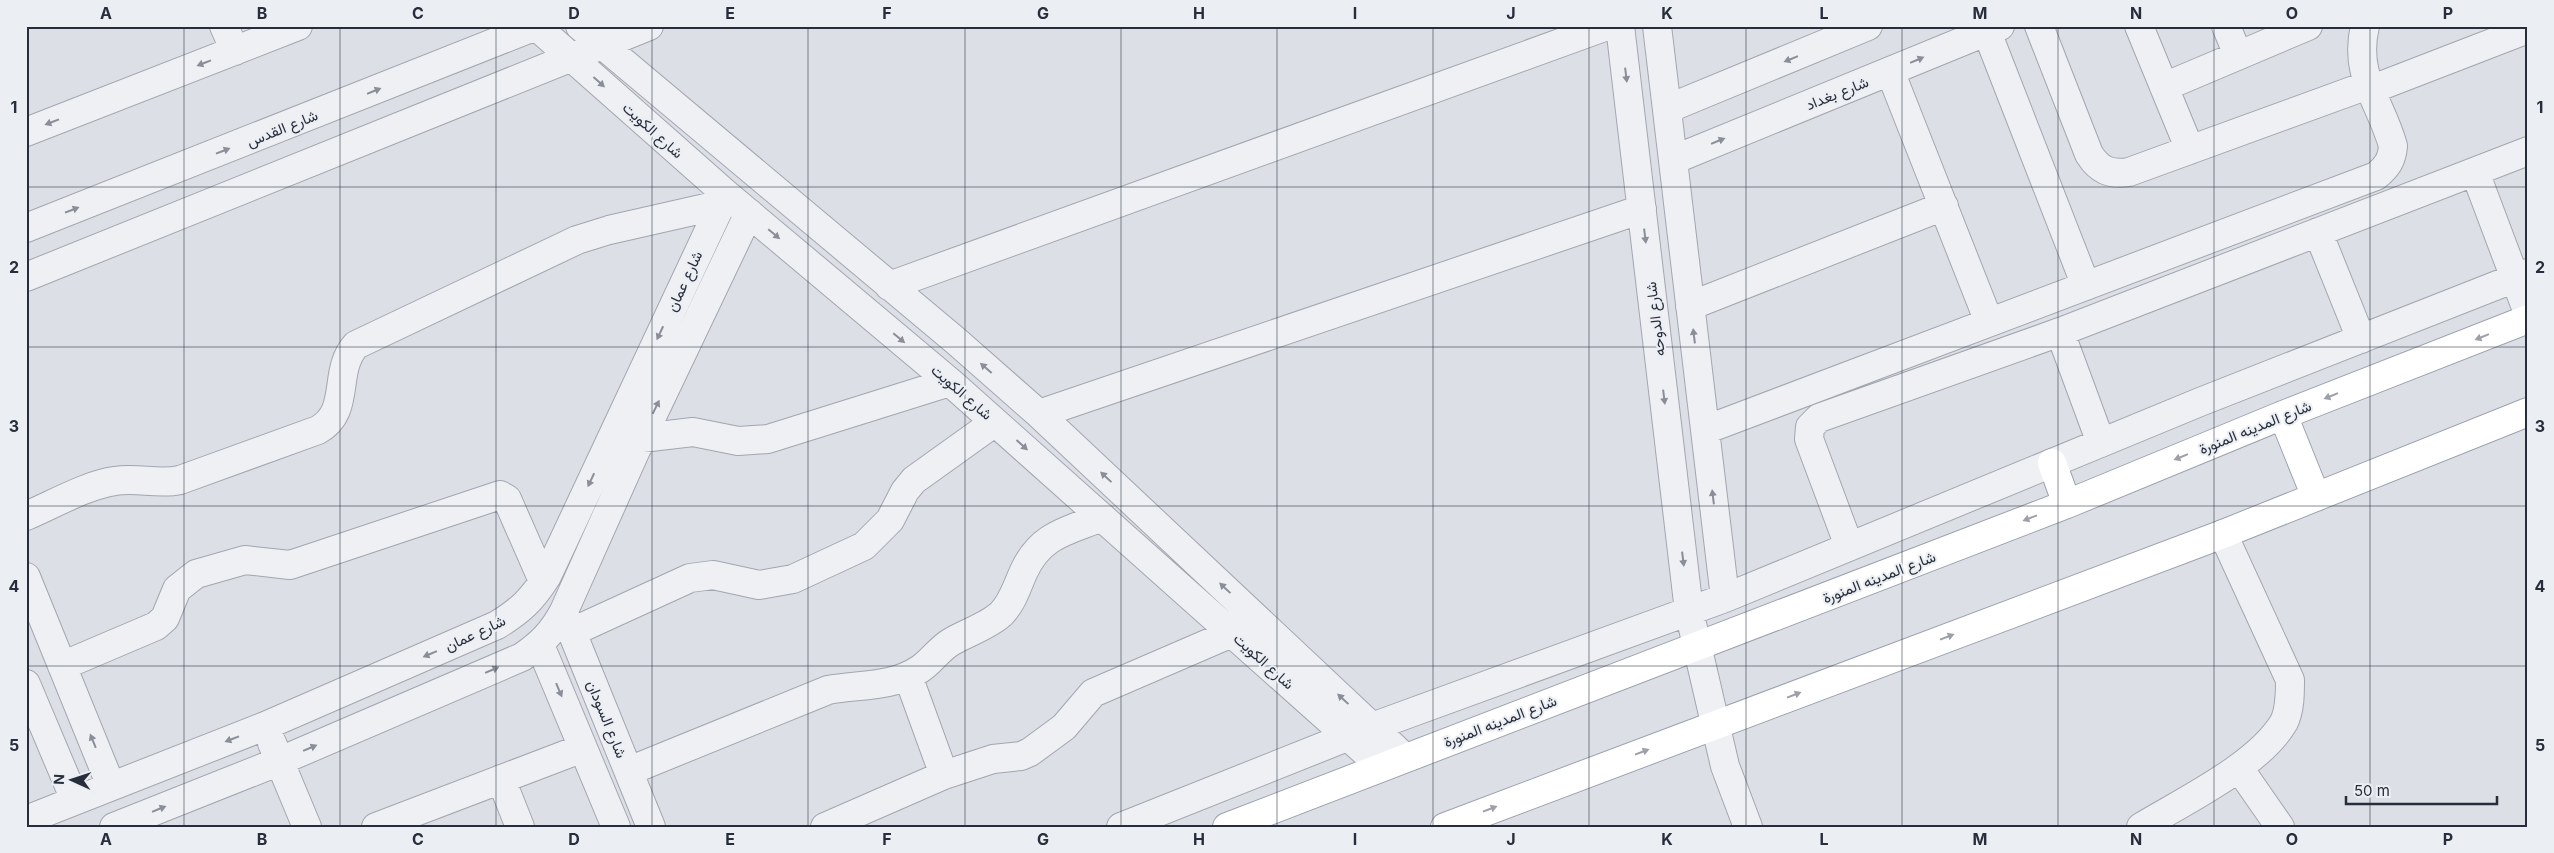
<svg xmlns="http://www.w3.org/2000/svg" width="2554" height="853" viewBox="0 0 2554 853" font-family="Inter,Vazirmatn,sans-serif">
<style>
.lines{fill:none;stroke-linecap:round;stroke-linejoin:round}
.minor-casing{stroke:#a2a6af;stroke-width:30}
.major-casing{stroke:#9ca3b0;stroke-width:30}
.minor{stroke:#eef0f4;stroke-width:28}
.major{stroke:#fff;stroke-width:28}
.oneway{fill:#8a8e98}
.oneway2{fill:#9ea0a7}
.grid{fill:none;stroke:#272d3b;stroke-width:1;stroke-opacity:0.55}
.labels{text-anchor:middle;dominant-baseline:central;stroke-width:4;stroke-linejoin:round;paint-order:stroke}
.street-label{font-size:15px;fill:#272d3b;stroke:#ebeef3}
.neatline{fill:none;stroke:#272d3b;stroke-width:2}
.grid-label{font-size:16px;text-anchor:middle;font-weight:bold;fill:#272d3b}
</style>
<rect width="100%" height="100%" fill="#dcdfe5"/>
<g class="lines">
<defs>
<path id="minor" d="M 224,26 L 235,51
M 536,26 L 726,194 L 950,382 L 1381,766
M 580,26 L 956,341 L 1039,414 L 1404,757
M 1620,26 L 1689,611 L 1725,766 L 1748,827
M 1657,26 L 1725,598
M 2039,26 L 2089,154 C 2099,170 2110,175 2129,172 L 2368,85
M 2139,26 L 2190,150
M 2226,26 L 2238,55
M 1987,32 L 2086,286
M 1890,71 L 1989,322
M 2164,87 L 2308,26
M 2370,90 L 2528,29
M 1667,109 L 1868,26
M 26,132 L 298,26
M 1673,160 L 2000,26
M 2475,172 L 2528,313
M 26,228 L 536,26
M 2318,232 L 2361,339
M 26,277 L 649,26
M 889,286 L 1607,26
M 1690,306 L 1944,206
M 2060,332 L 2101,443
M 1039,414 L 1642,209
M 1705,430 L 2376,176 C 2387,167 2392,160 2393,146 C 2381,102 2353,76 2365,26
M 642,438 L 693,432 L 738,441 L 768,439 L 950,382
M 26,516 C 52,505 89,484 115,481 C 137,477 158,485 180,480 L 318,430 C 352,411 332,371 356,345 L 577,240 L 609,230 L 719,205
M 1849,546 L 1809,439 L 1810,427 L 1819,418 L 2060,332 L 2528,151
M 26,577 L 111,786
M 565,615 L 651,827
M 572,632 L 690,578 L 713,575 L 759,585 L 793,579 L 864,546 L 890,520 L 905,491 L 914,480 L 995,422
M 540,645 L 616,827
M 62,666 L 156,626 L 165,618 L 177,589 L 196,574 L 245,560 L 290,565 L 500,495 L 507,499 L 543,581
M 908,676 L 944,775
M 26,684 L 75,800
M 272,743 L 307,827
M 2239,768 L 2280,827
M 629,771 L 828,690 C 859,684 892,688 920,669 C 931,662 939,649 951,642 C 966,633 988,626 1001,614 C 1013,602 1017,586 1024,571 C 1041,534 1068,531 1102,517
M 501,779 L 520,827
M 26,820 L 265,726 L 497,625 C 520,611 532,600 547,576 L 726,194
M 114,827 L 280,761 L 522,657 C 541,644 553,632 564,611 L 636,450 L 749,213
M 376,827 L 583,748
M 825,827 L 944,775 L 993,759 L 1021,756 L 1030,752 L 1064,727 L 1093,693 L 1232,633
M 1121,827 L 1372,727 L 1725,598 L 2200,402 L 2528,273
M 2141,827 C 2184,801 2259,765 2284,722 C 2290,710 2290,693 2290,680 L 2223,534"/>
<path id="major" d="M 2283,415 L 2316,497
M 2052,463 L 2067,504
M 1227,827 L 2067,504 L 2283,415 L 2528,319
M 1445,827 L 2223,534 L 2528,412"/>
</defs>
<use href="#minor" class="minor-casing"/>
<use href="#major" class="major-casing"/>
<use href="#minor" class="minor"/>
<use href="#major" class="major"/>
</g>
<defs><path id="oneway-solid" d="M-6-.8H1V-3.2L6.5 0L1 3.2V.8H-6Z" transform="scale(1.25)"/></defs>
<g class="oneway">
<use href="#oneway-solid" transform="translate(1791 59) rotate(158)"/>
<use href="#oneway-solid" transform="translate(1917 60) rotate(-23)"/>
<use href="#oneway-solid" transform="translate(204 63) rotate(159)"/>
<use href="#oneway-solid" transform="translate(1626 75) rotate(83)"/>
<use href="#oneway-solid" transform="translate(599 82) rotate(42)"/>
<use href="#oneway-solid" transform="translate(374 91) rotate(-22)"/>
<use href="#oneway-solid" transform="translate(52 122) rotate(159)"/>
<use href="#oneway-solid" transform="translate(1718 141) rotate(-22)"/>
<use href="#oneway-solid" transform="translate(223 151) rotate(-21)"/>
<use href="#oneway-solid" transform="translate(72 210) rotate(-21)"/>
<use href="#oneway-solid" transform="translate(774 234) rotate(40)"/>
<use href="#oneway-solid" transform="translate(1645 236) rotate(83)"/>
<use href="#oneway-solid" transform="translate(660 333) rotate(115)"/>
<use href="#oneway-solid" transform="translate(1694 336) rotate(-97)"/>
<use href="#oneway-solid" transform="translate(899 338) rotate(40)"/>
<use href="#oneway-solid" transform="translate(986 368) rotate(-139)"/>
<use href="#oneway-solid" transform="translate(1664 397) rotate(83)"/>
<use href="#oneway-solid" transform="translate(656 407) rotate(-64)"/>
<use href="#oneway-solid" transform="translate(1022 445) rotate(42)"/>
<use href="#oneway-solid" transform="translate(1106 477) rotate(-137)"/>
<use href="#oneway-solid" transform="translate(591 480) rotate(115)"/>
<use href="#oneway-solid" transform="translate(1713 497) rotate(-97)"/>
<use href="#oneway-solid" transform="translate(1683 559) rotate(83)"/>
<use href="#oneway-solid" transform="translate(1225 588) rotate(-137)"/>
<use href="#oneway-solid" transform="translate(430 654) rotate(157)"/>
<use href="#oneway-solid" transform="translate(492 670) rotate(-23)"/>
<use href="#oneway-solid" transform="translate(559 690) rotate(67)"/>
<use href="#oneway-solid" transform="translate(1343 699) rotate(-137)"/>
<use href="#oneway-solid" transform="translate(232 739) rotate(159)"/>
<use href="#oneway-solid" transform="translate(93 741) rotate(-112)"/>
<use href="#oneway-solid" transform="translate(310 748) rotate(-23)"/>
<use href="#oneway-solid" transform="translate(159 809) rotate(-22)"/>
</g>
<g class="oneway2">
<use href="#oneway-solid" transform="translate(2482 337) rotate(158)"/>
<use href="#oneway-solid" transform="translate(2331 396) rotate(158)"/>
<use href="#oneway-solid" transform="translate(2181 457) rotate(158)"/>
<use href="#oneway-solid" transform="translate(2030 518) rotate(159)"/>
<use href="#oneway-solid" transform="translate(1947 637) rotate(-21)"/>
<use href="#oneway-solid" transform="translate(1794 695) rotate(-21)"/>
<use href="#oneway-solid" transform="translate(1642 752) rotate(-21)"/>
<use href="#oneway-solid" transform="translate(1490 809) rotate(-21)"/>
</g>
<path class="grid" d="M 184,26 L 184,827M 340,26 L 340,827M 496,26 L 496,827M 652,26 L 652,827M 808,26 L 808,827M 965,26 L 965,827M 1121,26 L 1121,827M 1277,26 L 1277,827M 1433,26 L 1433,827M 1589,26 L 1589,827M 1746,26 L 1746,827M 1902,26 L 1902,827M 2058,26 L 2058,827M 2214,26 L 2214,827M 2370,26 L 2370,827M 26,187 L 2528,187M 26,347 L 2528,347M 26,506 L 2528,506M 26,666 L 2528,666"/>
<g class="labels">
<g class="street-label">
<text transform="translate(1837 93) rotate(-22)">شارع بغداد</text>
<text transform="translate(282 128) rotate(-22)">شارع القدس</text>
<text transform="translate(653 130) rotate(42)">شارع الكويت</text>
<text transform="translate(684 281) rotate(-65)">شارع عمان</text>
<text transform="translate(1655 319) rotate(-97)">شارع الدوحه</text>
<text transform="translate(962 392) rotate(41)">شارع الكويت</text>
<text transform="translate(2255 427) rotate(-22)">شارع المدينه المنورة</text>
<text transform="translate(1879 577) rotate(-21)">شارع المدينه المنورة</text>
<text transform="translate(475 633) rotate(-25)">شارع عمان</text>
<text transform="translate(1264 661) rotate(42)">شارع الكويت</text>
<text transform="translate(607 719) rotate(68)">شارع السودان</text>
<text transform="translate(1500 721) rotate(-21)">شارع المدينه المنورة</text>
</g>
</g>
<rect width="2554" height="853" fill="none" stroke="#ebeef3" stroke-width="55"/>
<g transform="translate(72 780) rotate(273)" stroke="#ebeef3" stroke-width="4" paint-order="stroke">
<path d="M0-4L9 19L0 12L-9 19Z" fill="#272d3b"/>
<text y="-8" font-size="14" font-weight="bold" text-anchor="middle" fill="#272d3b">N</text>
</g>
<path d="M2346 796v8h151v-8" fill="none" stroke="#272d3b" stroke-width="2.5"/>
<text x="2354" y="796" font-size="15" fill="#272d3b" stroke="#ebeef3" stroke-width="4" paint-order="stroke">50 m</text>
<rect x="28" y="28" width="2498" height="798" class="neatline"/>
<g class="grid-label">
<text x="106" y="19">A</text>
<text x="262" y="19">B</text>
<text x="418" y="19">C</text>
<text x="574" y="19">D</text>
<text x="730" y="19">E</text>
<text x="887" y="19">F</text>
<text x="1043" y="19">G</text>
<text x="1199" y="19">H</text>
<text x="1355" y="19">I</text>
<text x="1511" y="19">J</text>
<text x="1667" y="19">K</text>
<text x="1824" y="19">L</text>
<text x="1980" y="19">M</text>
<text x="2136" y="19">N</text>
<text x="2292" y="19">O</text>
<text x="2448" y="19">P</text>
<text x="14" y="113">1</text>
<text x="2540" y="113">1</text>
<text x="14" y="273">2</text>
<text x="2540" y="273">2</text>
<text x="14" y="432">3</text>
<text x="2540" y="432">3</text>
<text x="14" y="592">4</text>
<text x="2540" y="592">4</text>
<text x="14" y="751">5</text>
<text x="2540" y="751">5</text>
<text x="106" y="845">A</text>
<text x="262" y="845">B</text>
<text x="418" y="845">C</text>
<text x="574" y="845">D</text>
<text x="730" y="845">E</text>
<text x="887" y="845">F</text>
<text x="1043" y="845">G</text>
<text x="1199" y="845">H</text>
<text x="1355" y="845">I</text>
<text x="1511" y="845">J</text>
<text x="1667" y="845">K</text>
<text x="1824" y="845">L</text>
<text x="1980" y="845">M</text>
<text x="2136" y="845">N</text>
<text x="2292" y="845">O</text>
<text x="2448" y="845">P</text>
</g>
</svg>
